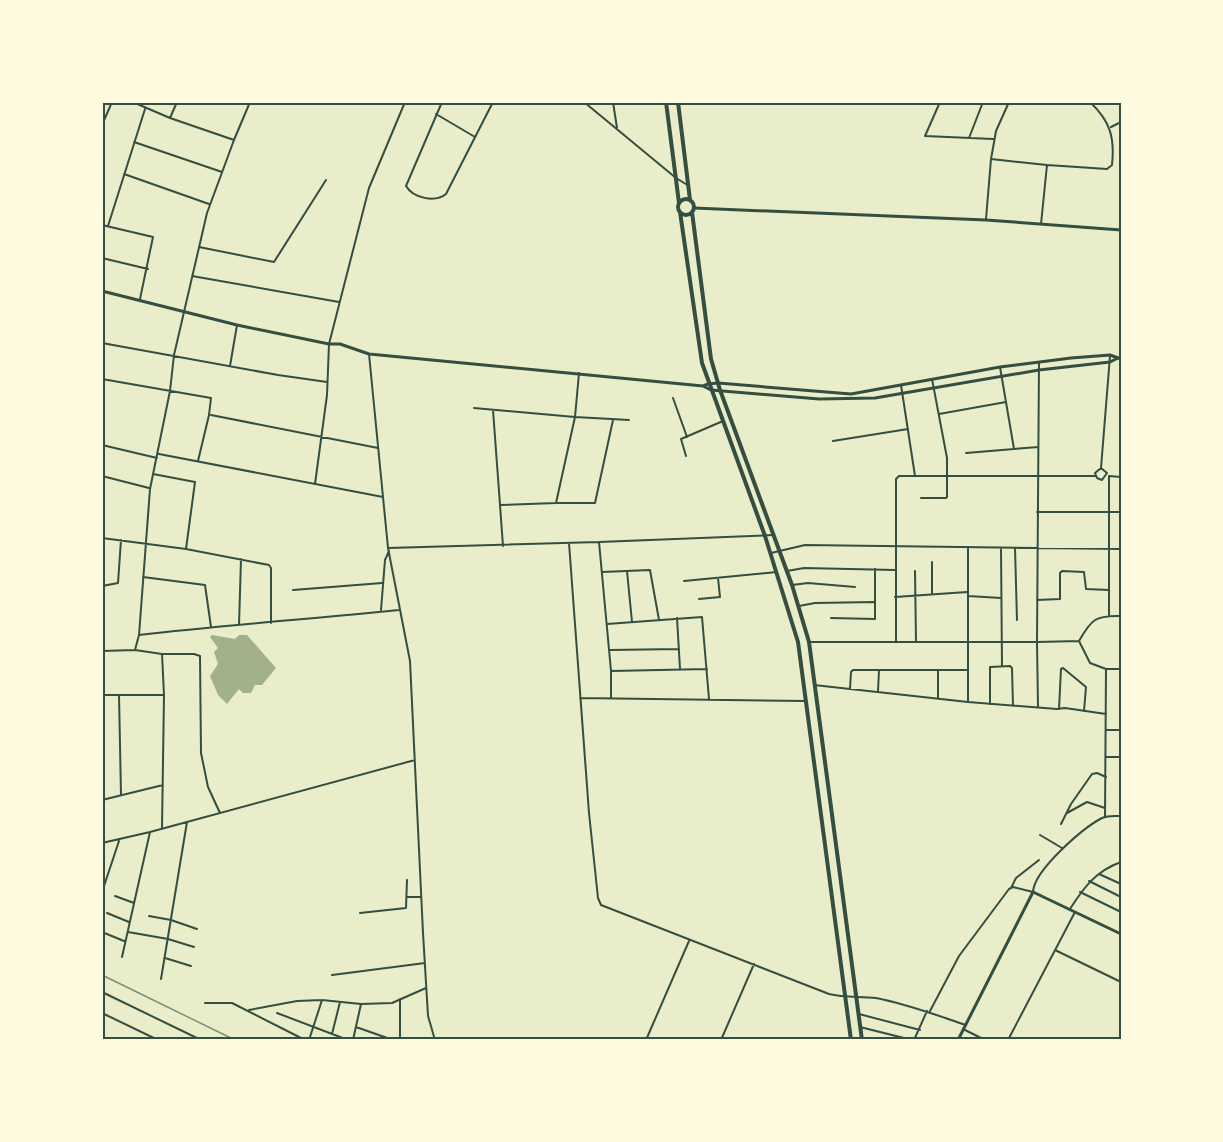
<svg xmlns="http://www.w3.org/2000/svg" width="1223" height="1142" viewBox="0 0 1223 1142" font-family="'Sofia Sans Condensed',sans-serif">
<style>
.water{fill:#a3b18a}
.lines{fill:none;stroke-linecap:round;stroke-linejoin:round}
.minor{stroke:#344e41;stroke-width:2}
.tertiary{stroke:#344e41;stroke-width:3}
.trunk{stroke:#344e41;stroke-width:4}
.rail{stroke:#7c8e77;stroke-width:1.5}
.neatline{fill:none;stroke:#344e41;stroke-width:2}
</style>
<rect width="100%" height="100%" fill="#e9edc9"/>
<path class="water" d="M 212,635 L 235,639 L 239,635 L 247,635 L 276,668 L 262,685 L 255,685 L 251,693 L 243,693 L 239,689 L 227,704 L 218,695 L 210,676 L 218,664 L 214,652 L 218,648 L 210,637 Z"/>
<g class="lines">
<path class="minor" d="M 442,102 L 406,186 C 413,198 435,203 446,194 L 493,102
M 584,102 L 676,178 L 689,186
M 613,102 L 617,128
M 940,102 L 925,136 L 993,139
M 1009,102 L 996,131 L 991,159 L 1047,165
M 436,114 L 475,137
M 170,118 L 177,102
M 102,125 L 112,102
M 1111,127 L 1121,122
M 969,138 L 983,102
M 234,140 L 250,102
M 134,142 L 222,172
M 124,174 L 209,204
M 986,219 L 991,159
M 1041,224 L 1047,165 L 1107,169 L 1112,165 C 1115,137 1110,121 1090,102
M 102,225 L 153,237 L 140,299
M 108,226 L 145,109
M 199,247 L 274,262 L 326,180
M 102,258 L 148,269
M 192,276 L 339,302
M 102,343 L 278,375 L 327,382
M 369,354 L 388,548 L 599,542 L 774,535
M 230,366 L 237,325
M 1000,367 L 1014,449 L 1038,447
M 102,379 L 211,398 L 209,415 L 198,461
M 901,385 L 915,476 L 1095,476
M 673,398 L 687,437
M 474,408 L 575,417 L 629,420
M 493,410 L 500,505
M 939,414 L 1006,402
M 211,415 L 378,448
M 833,441 L 908,429
M 102,445 L 157,458
M 966,453 L 1014,449
M 159,454 L 383,497
M 686,456 L 681,439 L 723,421
M 1101,468 L 1107,473 L 1102,480 L 1097,478 L 1095,473 L 1101,468 L 1110,356
M 153,474 L 195,482 L 186,549
M 102,476 L 149,488
M 1109,476 L 1109,615
M 1109,476 L 1121,477
M 315,484 L 327,395 L 329,344 L 369,188 L 405,102
M 921,498 L 946,498 L 947,497 L 947,458 L 932,379
M 556,503 L 595,503 L 613,420
M 1037,512 L 1121,512
M 102,538 L 186,549 L 269,565 L 271,568 L 271,623
M 599,542 L 611,671 L 611,698
M 569,543 L 589,813 L 598,898 L 601,905 L 829,994 C 845,998 860,996 876,998 C 907,1004 936,1015 966,1025
M 503,546 L 500,505 L 556,503 L 575,417 L 579,373
M 388,548 L 410,661 L 423,933 L 428,1016 L 435,1040
M 1001,548 L 1002,666
M 1015,548 L 1017,620
M 771,553 L 805,545 L 1121,549
M 932,562 L 932,594
M 627,571 L 632,622
M 787,571 L 804,568 L 895,570
M 915,571 L 916,642
M 602,572 L 650,570 L 659,620
M 143,577 L 205,585 L 211,627
M 684,581 L 777,572
M 792,585 L 808,583 L 855,587
M 102,586 L 118,583 L 121,540
M 293,590 L 382,583
M 968,596 L 1001,598
M 895,597 L 967,592
M 699,599 L 720,597 L 718,578
M 1037,600 L 1060,599 L 1060,573 L 1062,571 L 1084,572 L 1086,589 L 1109,590
M 799,606 L 815,603 L 874,602
M 381,610 L 385,560 L 389,551
M 677,618 L 680,669
M 831,618 L 875,619 L 875,569
M 607,624 L 702,617 L 709,699
M 239,625 L 241,559
M 139,635 C 225,625 312,619 399,610
M 1079,641 L 1090,663 L 1106,669 L 1121,669
M 810,642 L 1037,642 L 1039,362
M 896,642 L 896,479 L 899,476 L 915,476
M 135,650 L 162,654 L 164,695 L 162,828
M 610,650 L 679,649
M 102,651 L 135,650 L 139,635 L 150,489 L 170,391 L 174,355 L 207,213 L 234,140 L 170,118 L 135,103
M 163,654 L 194,654 L 200,656 L 201,753 L 208,787 L 220,813
M 611,671 L 707,669
M 814,685 L 968,702 L 1057,709 L 1065,708 L 1106,714
M 850,689 L 851,672 L 853,670 L 968,670
M 878,691 L 879,670
M 102,695 L 164,695
M 119,695 L 121,795
M 580,698 L 805,701
M 938,698 L 938,670
M 968,702 L 968,547
M 990,704 L 990,667 L 1010,666 L 1012,668 L 1013,706
M 1038,707 L 1037,642 L 1079,641 C 1091,620 1095,615 1121,616
M 1059,709 L 1061,669 L 1063,668 L 1086,687 L 1084,711
M 1106,730 L 1121,730
M 1106,757 L 1121,757
M 102,800 L 163,785
M 1067,813 L 1087,802 L 1105,808
M 1105,816 L 1106,669
M 1061,824 L 1071,804 L 1092,774 L 1097,773 L 1106,777
M 1040,835 L 1062,848
M 102,843 L 150,832 L 415,760
M 1099,874 L 1121,884
M 1089,881 L 1121,897
M 1011,888 L 1016,878 L 1039,860
M 102,892 L 119,841
M 1080,892 L 1121,912
M 115,896 L 134,903
M 407,897 L 421,897
M 1070,909 C 1084,887 1096,871 1121,862
M 107,913 L 129,922
M 360,913 L 406,908 L 407,880
M 149,916 L 171,920 L 197,929
M 102,932 L 124,941
M 128,932 L 168,939 L 194,947
M 1055,950 L 1121,982
M 122,957 L 150,832
M 165,958 L 191,966
M 332,975 L 425,963
M 161,979 L 187,822
M 102,992 L 201,1040
M 400,999 L 400,1040
M 205,1003 L 232,1003 L 305,1040
M 249,1010 L 297,1001 L 322,1000 L 361,1004 L 392,1003 L 426,988
M 930,1011 L 959,956 L 1009,889 L 1013,887 L 1033,892 C 1034,870 1083,828 1102,818 C 1108,815 1115,816 1121,816
M 102,1013 L 158,1040
M 277,1013 L 348,1040
M 859,1014 L 920,1030
M 356,1027 L 393,1040
M 860,1027 L 912,1040
M 963,1029 L 985,1040
M 332,1034 L 340,1002
M 309,1040 L 322,1000
M 353,1040 L 361,1004
M 646,1040 L 689,941
M 721,1040 L 754,964
M 914,1040 L 927,1011
M 1008,1040 L 1075,912"/>
<path class="tertiary" d="M 694,208 L 986,220 L 1121,230
M 102,291 L 237,325 L 329,344 L 340,344 L 369,354 L 703,386 L 711,390 L 819,399 L 875,398 L 1039,370 L 1110,362 L 1118,358
M 703,386 L 708,384 L 718,383 L 851,394 L 1000,367 L 1071,358 L 1110,355 L 1121,359
M 958,1040 L 1033,892 L 1121,934"/>
<path class="trunk" d="M 666,102 L 679,203
M 678,102 L 690,200
M678 207a8 8 0 1 1 16 0a8 8 0 1 1-16 0Z
M 680,212 L 702,363 L 765,536 L 798,642 L 851,1040
M 692,212 L 711,359 L 720,390 L 792,585 L 809,642 L 862,1040"/>
<path class="rail" d="M 102,975 L 235,1040"/>
</g>
<rect width="1223" height="1142" fill="none" stroke="#fefae0" stroke-width="207"/>
<rect x="104" y="104" width="1016" height="934" class="neatline"/>
</svg>
